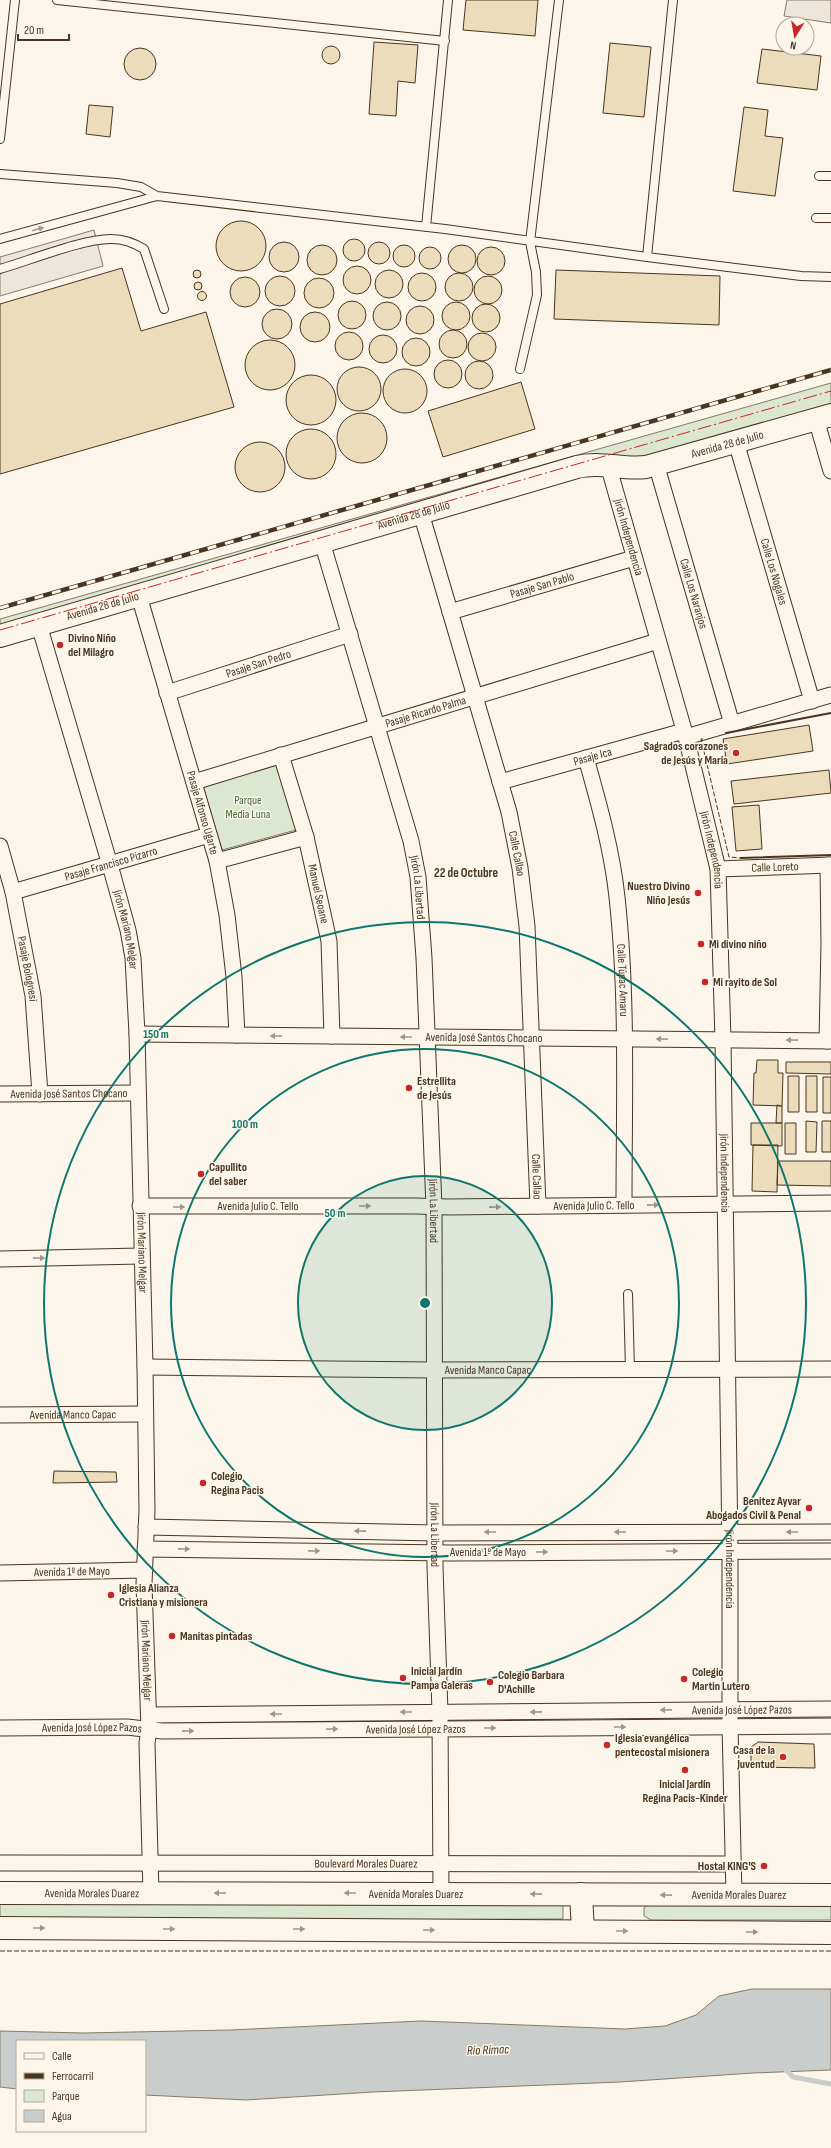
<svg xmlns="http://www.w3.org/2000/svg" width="831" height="2148" viewBox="0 0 831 2148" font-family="'Sofia Sans Condensed',sans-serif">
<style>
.green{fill:#dce7d0;stroke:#887966}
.parking{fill:#ede7d9;stroke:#887966}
.water{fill:#c9cecd;stroke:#887966}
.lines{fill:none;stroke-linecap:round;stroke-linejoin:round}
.stream{stroke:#c9cecd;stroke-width:5}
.building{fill:#ecdcbc;stroke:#4a3520}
.lane-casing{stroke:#4a3520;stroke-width:10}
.street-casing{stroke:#4a3520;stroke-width:17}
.secondary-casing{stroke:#4a3520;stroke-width:24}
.highway-casing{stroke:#4a3520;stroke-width:24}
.lane{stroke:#fbf6e9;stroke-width:8}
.street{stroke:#fbf6e9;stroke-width:15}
.secondary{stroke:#fbf6e9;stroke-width:22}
.highway{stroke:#fbf6e9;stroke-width:22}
.rail-casing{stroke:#4a3520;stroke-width:4.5}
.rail{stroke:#fbf6e9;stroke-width:3;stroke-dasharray:9;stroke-linecap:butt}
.fence{stroke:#4a3520;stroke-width:1;stroke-dasharray:5 2;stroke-linecap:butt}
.wall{stroke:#4a3520;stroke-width:2}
.power{stroke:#c62828;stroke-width:1;stroke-dasharray:14 3 2 3;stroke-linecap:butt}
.oneway{fill:#a29684}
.ring{fill:none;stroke:#0f766e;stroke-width:2}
.poi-dot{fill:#c62828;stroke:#fbf6e9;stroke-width:1.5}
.labels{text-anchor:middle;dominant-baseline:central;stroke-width:3;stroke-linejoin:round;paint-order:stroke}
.street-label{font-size:12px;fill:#4a3520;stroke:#fbf6e9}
.poi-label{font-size:12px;font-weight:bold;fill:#4a3520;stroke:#fbf6e9;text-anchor:start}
.park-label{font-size:12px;fill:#436837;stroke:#fbf6e9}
.neighbourhood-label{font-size:13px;font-weight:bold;fill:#4a3520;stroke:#fbf6e9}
.water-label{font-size:13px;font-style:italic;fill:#4a3520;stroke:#fbf6e9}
.centre{fill:#0f766e;stroke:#fbf6e9;stroke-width:2}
.ring-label{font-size:12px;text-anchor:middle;font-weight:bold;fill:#0f766e;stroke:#fbf6e9;stroke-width:3;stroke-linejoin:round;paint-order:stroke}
</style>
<rect width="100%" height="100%" fill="#fbf6e9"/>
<path class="green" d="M 831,383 L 831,411 L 635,465 L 598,463 L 0,627 L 0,619 Z
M 278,761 L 296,830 L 222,850 L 202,783 Z
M 0,1901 L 563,1901 L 563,1919 L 0,1921 Z
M 651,1902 L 831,1904 L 831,1920 L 651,1920 L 644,1916 L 644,1908 Z"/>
<path class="parking" d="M 787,0 L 831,0 L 831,23 L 784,16 Z
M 94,230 L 103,266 L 0,296 L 0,257 Z"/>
<path class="water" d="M 752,1989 L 831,1989 L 831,2070 L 753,2073 L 620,2082 L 373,2092 L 246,2100 L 145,2095 L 145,2041 L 17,2041 L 17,2089 L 0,2087 L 0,2031 L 83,2033 L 231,2030 L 421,2021 L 625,2029 L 665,2026 L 696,2015 L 719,1996 Z"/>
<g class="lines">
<path class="stream" d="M 783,2067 L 793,2077 L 831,2084"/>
</g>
<path class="building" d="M 466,0 L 538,0 L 535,36 L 463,30 Z
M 374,42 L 418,45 L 415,83 L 398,81 L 396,116 L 369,114 Z
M 610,43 L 651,47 L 644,117 L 603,113 Z
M322 55a9 9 0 1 1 18 0a9 9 0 1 1-18 0Z
M124 64a16 16 0 1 1 32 0a16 16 0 1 1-32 0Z
M 762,49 L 821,56 L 817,90 L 757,83 Z
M 89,105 L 113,107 L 110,137 L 86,134 Z
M 744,107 L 768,110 L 765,136 L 783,138 L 775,196 L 733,191 Z
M216 246a25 25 0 1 1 50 0a25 25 0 1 1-50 0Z
M343 250a11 11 0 1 1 22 0a11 11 0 1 1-22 0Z
M269 257a15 15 0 1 1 30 0a15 15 0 1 1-30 0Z
M368 253a11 11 0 1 1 22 0a11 11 0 1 1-22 0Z
M307 260a15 15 0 1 1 30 0a15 15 0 1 1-30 0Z
M393 256a11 11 0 1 1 22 0a11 11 0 1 1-22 0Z
M448 259a14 14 0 1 1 28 0a14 14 0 1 1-28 0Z
M419 258a11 11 0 1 1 22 0a11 11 0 1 1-22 0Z
M477 261a14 14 0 1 1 28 0a14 14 0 1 1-28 0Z
M343 280a14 14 0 1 1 28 0a14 14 0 1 1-28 0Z
M 122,268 L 141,331 L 206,312 L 234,407 L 0,474 L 0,304 Z
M 556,270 L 720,276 L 719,325 L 554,319 Z
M193 274a4 4 0 1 1 8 0a4 4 0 1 1-8 0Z
M375 284a14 14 0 1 1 28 0a14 14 0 1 1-28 0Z
M408 287a14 14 0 1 1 28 0a14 14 0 1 1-28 0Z
M445 287a14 14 0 1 1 28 0a14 14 0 1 1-28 0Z
M265 291a15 15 0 1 1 30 0a15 15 0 1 1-30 0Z
M474 290a14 14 0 1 1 28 0a14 14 0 1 1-28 0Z
M230 292a15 15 0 1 1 30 0a15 15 0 1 1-30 0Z
M304 293a15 15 0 1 1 30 0a15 15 0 1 1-30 0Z
M194 286a4 4 0 1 1 8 0a4 4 0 1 1-8 0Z
M197.5 296a4.5 4.5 0 1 1 9 0a4.5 4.5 0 1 1-9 0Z
M338 315a14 14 0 1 1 28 0a14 14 0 1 1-28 0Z
M373 316a14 14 0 1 1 28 0a14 14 0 1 1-28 0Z
M442 316a14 14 0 1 1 28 0a14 14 0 1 1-28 0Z
M472 318a14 14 0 1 1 28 0a14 14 0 1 1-28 0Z
M406 320a14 14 0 1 1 28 0a14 14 0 1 1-28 0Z
M262 324a15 15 0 1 1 30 0a15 15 0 1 1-30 0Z
M300 327a15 15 0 1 1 30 0a15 15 0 1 1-30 0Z
M439 344a14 14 0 1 1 28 0a14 14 0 1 1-28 0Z
M335 346a14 14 0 1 1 28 0a14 14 0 1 1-28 0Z
M468 347a14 14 0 1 1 28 0a14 14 0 1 1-28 0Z
M369 349a14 14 0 1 1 28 0a14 14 0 1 1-28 0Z
M402 352a14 14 0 1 1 28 0a14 14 0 1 1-28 0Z
M245 365a25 25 0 1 1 50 0a25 25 0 1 1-50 0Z
M434 374a14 14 0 1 1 28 0a14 14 0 1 1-28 0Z
M465 375a14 14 0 1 1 28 0a14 14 0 1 1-28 0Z
M337 389a22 22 0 1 1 44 0a22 22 0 1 1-44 0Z
M383 391a22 22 0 1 1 44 0a22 22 0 1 1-44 0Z
M286 400a25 25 0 1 1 50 0a25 25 0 1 1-50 0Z
M 521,382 L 535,429 L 443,457 L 428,411 Z
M337 438a25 25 0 1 1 50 0a25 25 0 1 1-50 0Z
M286 454a25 25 0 1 1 50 0a25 25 0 1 1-50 0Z
M235 467a25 25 0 1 1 50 0a25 25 0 1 1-50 0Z
M 809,725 L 813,751 L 727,764 L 723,739 Z
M 829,770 L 831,793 L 734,804 L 731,781 Z
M 759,805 L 762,849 L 736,851 L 732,807 Z
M 757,1060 L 778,1060 L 778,1073 L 783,1073 L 782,1106 L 753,1105 L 754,1073 L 756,1073 Z
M 786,1062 L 831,1062 L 831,1074 L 786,1073 Z
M 788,1076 L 799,1076 L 799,1112 L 788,1112 Z
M 806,1076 L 817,1076 L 817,1112 L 806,1112 Z
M 823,1077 L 831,1077 L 831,1113 L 823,1113 Z
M 777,1105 L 782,1106 L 782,1123 L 776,1123 Z
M 806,1121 L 817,1122 L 816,1152 L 806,1152 Z
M 822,1121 L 831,1121 L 831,1152 L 822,1152 Z
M 751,1123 L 782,1123 L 782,1146 L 751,1145 Z
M 785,1123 L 796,1123 L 796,1154 L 785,1154 Z
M 753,1145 L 778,1145 L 777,1192 L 752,1191 Z
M 778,1161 L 831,1161 L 831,1186 L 777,1185 Z
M 54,1471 L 116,1472 L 117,1482 L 53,1483 Z
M 758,1742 L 814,1744 L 815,1768 L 751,1767 L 751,1747 Z"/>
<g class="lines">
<defs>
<path id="lane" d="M 57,0 L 445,41
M 0,139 L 15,0
M 0,174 L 117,183 L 141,187 L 157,196 L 445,229 L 647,257 L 801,276 L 831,277
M 819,176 L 831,176
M 816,218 L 831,218
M 426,227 L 448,0
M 0,239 L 157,196
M 647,257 L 673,0
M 0,269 C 28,261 85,238 112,239 C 125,239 134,243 144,249 L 164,309
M 520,369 L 537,295 L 536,272 L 530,242 L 559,0
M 628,1294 L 630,1370"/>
<g id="street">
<path d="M 816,419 L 831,471"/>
<path id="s1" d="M 736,442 L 812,701"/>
<path id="s2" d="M 656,464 L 732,724"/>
<path id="s3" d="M 608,465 L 686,737 L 718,869 L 723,1040 L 730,1550 L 730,1725 L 734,1896"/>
<path id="s4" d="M 421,513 L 509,812 L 520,868 L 527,926 L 538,1206"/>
<path id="s5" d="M 322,542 L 411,841 L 418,877 L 424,958 L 434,1207 L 435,1567 L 440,1712 L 441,1893"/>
<path id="s6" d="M 139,596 L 217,861 L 227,915 L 234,977 L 237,1035"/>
<path id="s7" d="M 450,612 L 634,558"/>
<path id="s8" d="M 39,625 L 110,865 L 128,930 L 133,958 L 137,1034 L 145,1367 L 147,1510 L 144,1584 L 149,1730 L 147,1743 L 151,1893"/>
<path id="s9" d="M 167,693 L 350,634"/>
<path d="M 686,737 L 831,695"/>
<path id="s10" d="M 281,755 L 306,837 L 329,941 L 332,1036"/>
<path id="s11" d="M 586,758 C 599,804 612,850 617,897 C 628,999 624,1103 624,1205"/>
<path id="s12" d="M 194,782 L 658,641"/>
<path id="s13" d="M 500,782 L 684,731"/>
<path id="s14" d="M 0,846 L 13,892 L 33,996 L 40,1094"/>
<path d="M 217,861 L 306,837"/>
<path id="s15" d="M 718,869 L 831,865"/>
<path id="s16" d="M 13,892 L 209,835"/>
<path id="s17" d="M 137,1034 L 831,1041"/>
<path d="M 827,1041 L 829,944 L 828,865"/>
<path id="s18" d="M 0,1094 L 138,1093"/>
<path id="s19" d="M 140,1206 L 415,1206 L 449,1207 L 831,1203"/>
<path d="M 0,1259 L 141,1256"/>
<path id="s20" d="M 145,1367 L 434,1370 L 831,1369"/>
<path id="s21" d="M 0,1415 L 145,1414"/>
<path d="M 146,1527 L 435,1533 L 831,1532"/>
<path d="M 145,1549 L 450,1553 L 831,1551"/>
<path d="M 0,1573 L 145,1570"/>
<path id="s22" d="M 149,1715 L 831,1709"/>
<path id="s23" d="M 0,1728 L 127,1727 L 162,1731 L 831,1726"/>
<path id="s24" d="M 0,1863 L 733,1864"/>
</g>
<g id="secondary">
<path id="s25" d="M 0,636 L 577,467 C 600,461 622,470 646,467 L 831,415"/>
</g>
<g id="highway">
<path id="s26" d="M 0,1893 L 831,1895"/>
<path d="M 581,1894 L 583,1931"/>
<path d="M 0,1928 L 831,1933"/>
</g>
</defs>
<use href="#lane" class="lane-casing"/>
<use href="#street" class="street-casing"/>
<use href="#secondary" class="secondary-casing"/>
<use href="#highway" class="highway-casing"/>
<use href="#lane" class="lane"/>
<use href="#street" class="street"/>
<use href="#secondary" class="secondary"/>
<use href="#highway" class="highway"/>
<defs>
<path id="rail" d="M 0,608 L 831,370"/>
</defs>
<use href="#rail" class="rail-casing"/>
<use href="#rail" class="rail"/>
<path class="fence" d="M 703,739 L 701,739 L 729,857 L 741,858
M 0,1951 L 831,1951"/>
<path class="wall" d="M 726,733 L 831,713
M 741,858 L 831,855"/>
<path class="power" d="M 0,630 L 831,391"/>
</g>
<defs><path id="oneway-solid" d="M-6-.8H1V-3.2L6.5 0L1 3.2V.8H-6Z"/></defs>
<g class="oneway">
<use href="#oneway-solid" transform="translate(38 229) rotate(-16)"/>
<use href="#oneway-solid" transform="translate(276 1036) rotate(-179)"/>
<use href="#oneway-solid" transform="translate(406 1037) rotate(-180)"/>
<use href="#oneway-solid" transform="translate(662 1039) rotate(-179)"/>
<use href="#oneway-solid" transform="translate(792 1040) rotate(-179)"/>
<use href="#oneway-solid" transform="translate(653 1205) rotate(-1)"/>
<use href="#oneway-solid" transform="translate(365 1206)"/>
<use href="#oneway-solid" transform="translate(179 1207)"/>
<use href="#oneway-solid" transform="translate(495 1207) rotate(-1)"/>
<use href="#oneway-solid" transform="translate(39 1258) rotate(-1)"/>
<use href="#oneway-solid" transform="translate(360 1531) rotate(-179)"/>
<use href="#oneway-solid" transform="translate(490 1532) rotate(180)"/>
<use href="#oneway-solid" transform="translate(620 1532) rotate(180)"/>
<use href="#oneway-solid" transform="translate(792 1532) rotate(-180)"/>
<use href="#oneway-solid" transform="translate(184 1549) rotate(1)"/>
<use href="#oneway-solid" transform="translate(314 1551) rotate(1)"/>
<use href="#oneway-solid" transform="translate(672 1551)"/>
<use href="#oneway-solid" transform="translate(542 1552)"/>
<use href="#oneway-solid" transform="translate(666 1710) rotate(179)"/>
<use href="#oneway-solid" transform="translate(406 1712) rotate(180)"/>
<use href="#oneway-solid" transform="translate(536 1712) rotate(179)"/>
<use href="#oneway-solid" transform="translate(276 1714) rotate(180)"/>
<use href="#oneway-solid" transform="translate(620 1727)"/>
<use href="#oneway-solid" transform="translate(490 1728)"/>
<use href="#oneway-solid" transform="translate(332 1729) rotate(-1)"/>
<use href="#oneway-solid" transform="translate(188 1731) rotate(-1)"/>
<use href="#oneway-solid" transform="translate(220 1893) rotate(-180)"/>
<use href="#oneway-solid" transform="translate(350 1893) rotate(-180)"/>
<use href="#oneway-solid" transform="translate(536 1894) rotate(-179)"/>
<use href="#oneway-solid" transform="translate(666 1895) rotate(-179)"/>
<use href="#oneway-solid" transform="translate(39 1928)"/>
<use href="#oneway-solid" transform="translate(169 1929)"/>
<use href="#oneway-solid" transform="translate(299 1929)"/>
<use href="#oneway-solid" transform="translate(429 1930)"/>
<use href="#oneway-solid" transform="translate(622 1931)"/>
<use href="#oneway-solid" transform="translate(752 1932)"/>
</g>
<circle cx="425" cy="1303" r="127" fill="#0f766e" fill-opacity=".12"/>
<g class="ring">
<circle cx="425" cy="1303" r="127"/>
<circle cx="425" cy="1303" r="254"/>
<circle cx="425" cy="1303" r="381"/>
</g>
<g class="poi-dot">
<circle cx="60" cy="645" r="4"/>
<circle cx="736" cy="753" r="4"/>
<circle cx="698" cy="893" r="4"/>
<circle cx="701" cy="944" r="4"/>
<circle cx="705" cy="982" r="4"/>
<circle cx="409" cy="1088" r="4"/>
<circle cx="201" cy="1174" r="4"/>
<circle cx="203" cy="1483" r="4"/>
<circle cx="809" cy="1508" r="4"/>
<circle cx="111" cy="1595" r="4"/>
<circle cx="172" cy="1636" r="4"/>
<circle cx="403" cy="1678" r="4"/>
<circle cx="684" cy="1679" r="4"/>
<circle cx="490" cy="1682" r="4"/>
<circle cx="607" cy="1745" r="4"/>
<circle cx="783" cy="1757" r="4"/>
<circle cx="685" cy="1770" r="4"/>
<circle cx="764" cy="1866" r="4"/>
</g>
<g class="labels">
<g class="street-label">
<text stroke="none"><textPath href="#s25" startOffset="755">Avenida 28 de Julio</textPath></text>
<text stroke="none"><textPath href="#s25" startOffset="431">Avenida 28 de Julio</textPath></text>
<text stroke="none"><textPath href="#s3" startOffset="75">Jirón Independencia</textPath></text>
<text stroke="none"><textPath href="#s1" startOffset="135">Calle Los Nogales</textPath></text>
<text stroke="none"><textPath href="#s7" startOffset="96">Pasaje San Pablo</textPath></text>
<text stroke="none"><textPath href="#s2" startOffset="135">Calle Los Naranjos</textPath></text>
<text stroke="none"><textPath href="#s25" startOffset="107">Avenida 28 de Julio</textPath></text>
<text stroke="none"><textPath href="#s9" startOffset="96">Pasaje San Pedro</textPath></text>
<text stroke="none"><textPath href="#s12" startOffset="242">Pasaje Ricardo Palma</textPath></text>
<text stroke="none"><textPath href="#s13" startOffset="96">Pasaje Ica</textPath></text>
<text stroke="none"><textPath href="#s6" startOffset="226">Pasaje Alfonso Ugarte</textPath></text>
<text stroke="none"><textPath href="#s3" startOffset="399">Jirón Independencia</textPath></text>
<text stroke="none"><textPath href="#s4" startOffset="354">Calle Callao</textPath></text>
<text stroke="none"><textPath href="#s16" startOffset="102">Pasaje Francisco Pizarro</textPath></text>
<text stroke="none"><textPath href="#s15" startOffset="57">Calle Loreto</textPath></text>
<text stroke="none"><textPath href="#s5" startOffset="359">Jirón La Libertad</textPath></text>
<text stroke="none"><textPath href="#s10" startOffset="144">Manuel Seoane</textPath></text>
<text stroke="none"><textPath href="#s8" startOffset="317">Jirón Mariano Melgar</textPath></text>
<text stroke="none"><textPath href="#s14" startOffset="126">Pasaje Bolognesi</textPath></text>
<text stroke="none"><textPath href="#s11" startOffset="226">Calle Túpac Amaru</textPath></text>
<text stroke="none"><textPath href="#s17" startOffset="347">Avenida José Santos Chocano</textPath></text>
<text stroke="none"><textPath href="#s18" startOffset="69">Avenida José Santos Chocano</textPath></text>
<text stroke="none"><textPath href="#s3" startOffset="723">Jirón Independencia</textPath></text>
<text stroke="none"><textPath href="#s4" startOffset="678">Calle Callao</textPath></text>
<text stroke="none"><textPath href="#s19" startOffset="454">Avenida Julio C. Tello</textPath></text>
<text stroke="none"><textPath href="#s19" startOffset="118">Avenida Julio C. Tello</textPath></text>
<text stroke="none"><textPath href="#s5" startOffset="683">Jirón La Libertad</textPath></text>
<text stroke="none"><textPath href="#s8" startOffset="641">Jirón Mariano Melgar</textPath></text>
<text stroke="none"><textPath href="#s20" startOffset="343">Avenida Manco Capac</textPath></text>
<text stroke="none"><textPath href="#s21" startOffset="73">Avenida Manco Capac</textPath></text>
<text stroke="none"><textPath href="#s5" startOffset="1007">Jirón La Libertad</textPath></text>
<text x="488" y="1552">Avenida 1º de Mayo</text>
<text stroke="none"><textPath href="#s3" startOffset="1119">Jirón Independencia</textPath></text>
<text transform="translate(72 1572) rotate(-1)">Avenida 1º de Mayo</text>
<text stroke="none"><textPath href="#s8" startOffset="1049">Jirón Mariano Melgar</textPath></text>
<text stroke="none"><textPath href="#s22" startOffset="593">Avenida José López Pazos</textPath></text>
<text stroke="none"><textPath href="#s23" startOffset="416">Avenida José López Pazos</textPath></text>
<text stroke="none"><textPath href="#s23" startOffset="92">Avenida José López Pazos</textPath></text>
<text stroke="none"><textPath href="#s24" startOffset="366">Boulevard Morales Duarez</textPath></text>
<text stroke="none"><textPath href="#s26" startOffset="92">Avenida Morales Duarez</textPath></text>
<text stroke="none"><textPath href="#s26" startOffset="416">Avenida Morales Duarez</textPath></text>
<text stroke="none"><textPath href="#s26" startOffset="739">Avenida Morales Duarez</textPath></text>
</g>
<g class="poi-label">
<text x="68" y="638">Divino Niño<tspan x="68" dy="14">del Milagro</tspan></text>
<text x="728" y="746" text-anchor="end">Sagrados corazones<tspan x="728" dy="14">de Jesús y María</tspan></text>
<text x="690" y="886" text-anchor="end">Nuestro Divino<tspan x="690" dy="14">Niño Jesús</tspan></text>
<text x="709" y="944">Mi divino niño</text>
<text x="713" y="982">Mi rayito de Sol</text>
<text x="417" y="1081">Estrellita<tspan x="417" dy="14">de Jesús</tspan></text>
<text x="209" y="1167">Capullito<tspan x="209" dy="14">del saber</tspan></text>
<text x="211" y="1476">Colegio<tspan x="211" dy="14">Regina Pacis</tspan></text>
<text x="801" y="1501" text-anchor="end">Benitez Ayvar<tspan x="801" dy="14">Abogados Civil &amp; Penal</tspan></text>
<text x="119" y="1588">Iglesia Alianza<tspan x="119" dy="14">Cristiana y misionera</tspan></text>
<text x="180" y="1636">Manitas pintadas</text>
<text x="411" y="1671">Inicial Jardín<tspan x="411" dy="14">Pampa Galeras</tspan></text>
<text x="692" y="1672">Colegio<tspan x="692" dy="14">Martin Lutero</tspan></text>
<text x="498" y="1675">Colegio Barbara<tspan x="498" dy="14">D'Achille</tspan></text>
<text x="615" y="1738">Iglesia evangélica<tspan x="615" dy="14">pentecostal misionera</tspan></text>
<text x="775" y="1750" text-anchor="end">Casa de la<tspan x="775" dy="14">Juventud</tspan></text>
<text x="685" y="1784" text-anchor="middle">Inicial Jardín<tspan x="685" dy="14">Regina Pacis-Kinder</tspan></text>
<text x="756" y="1866" text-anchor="end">Hostal KING'S</text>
</g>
<g class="park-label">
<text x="248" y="800">Parque<tspan x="248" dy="14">Media Luna</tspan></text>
</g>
<g class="neighbourhood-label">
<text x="466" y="873">22 de Octubre</text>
</g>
<g class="water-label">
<text transform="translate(488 2050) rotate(-2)">Río Rímac</text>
</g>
</g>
<circle cx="425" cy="1303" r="6" class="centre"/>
<g class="ring-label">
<text x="156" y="1038">150 m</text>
<text x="245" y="1128">100 m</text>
<text x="335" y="1217">50 m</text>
</g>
<rect x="16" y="2040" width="130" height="92" fill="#fbf6e9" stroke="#b4a999"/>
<rect x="24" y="2053" width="20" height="6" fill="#fbf6e9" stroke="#b4a999"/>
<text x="52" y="2060" font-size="12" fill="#4a3520">Calle</text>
<rect x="24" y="2073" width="20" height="6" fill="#4a3520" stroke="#b4a999"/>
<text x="52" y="2080" font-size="12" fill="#4a3520">Ferrocarril</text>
<rect x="24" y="2090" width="20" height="12" fill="#dce7d0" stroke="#b4a999"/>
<text x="52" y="2100" font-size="12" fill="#4a3520">Parque</text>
<rect x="24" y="2110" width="20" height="12" fill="#c9cecd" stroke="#b4a999"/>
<text x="52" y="2120" font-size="12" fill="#4a3520">Agua</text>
<g transform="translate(795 36) rotate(191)"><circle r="19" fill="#fbf6e9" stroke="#b4a999"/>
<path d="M0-3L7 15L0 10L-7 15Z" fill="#c62828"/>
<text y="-6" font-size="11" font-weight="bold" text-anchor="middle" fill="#4a3520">N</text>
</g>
<path d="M18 34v6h51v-6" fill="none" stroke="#4a3520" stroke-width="2"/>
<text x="24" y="34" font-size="12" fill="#4a3520" stroke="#fbf6e9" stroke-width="3" paint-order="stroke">20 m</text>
</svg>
